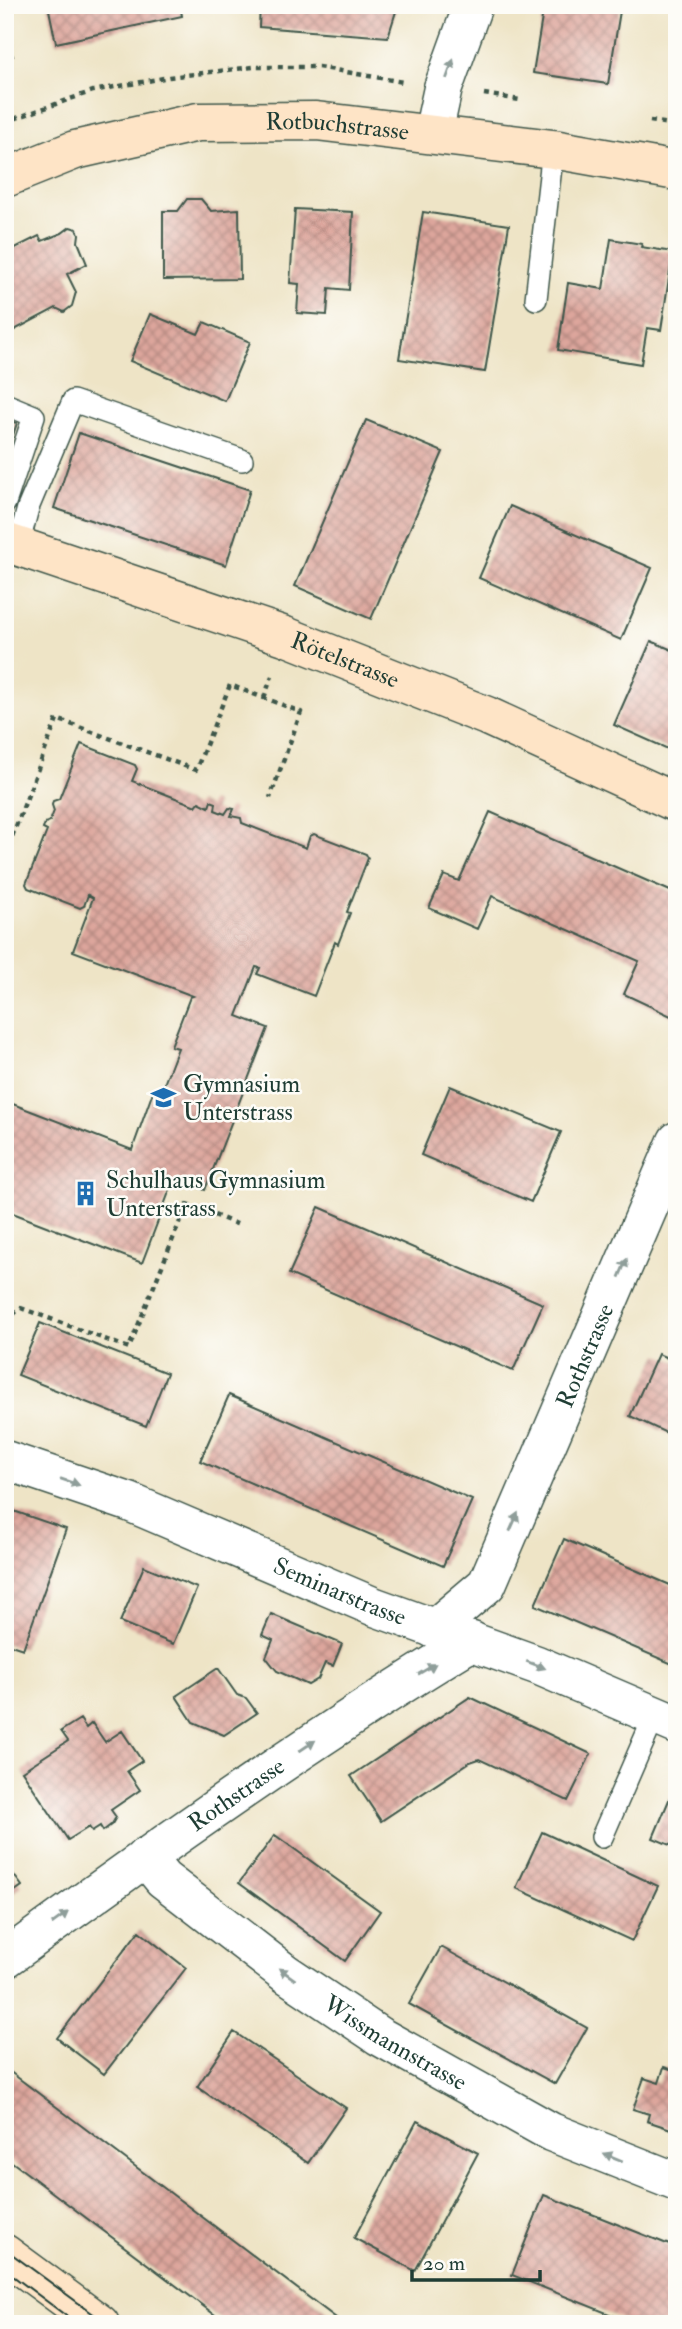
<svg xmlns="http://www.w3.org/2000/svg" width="682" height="2329" viewBox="0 0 682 2329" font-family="'IM FELL Double Pica',serif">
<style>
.building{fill:url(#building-cross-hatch)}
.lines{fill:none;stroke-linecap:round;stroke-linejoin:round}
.lane-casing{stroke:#3e564a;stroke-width:24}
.street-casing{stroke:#3e564a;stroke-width:41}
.secondary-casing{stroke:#3e564a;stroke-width:41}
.path{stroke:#3e564a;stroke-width:4.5;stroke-dasharray:5 5;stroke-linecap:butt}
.lane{stroke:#fff;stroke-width:21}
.street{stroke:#fff;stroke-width:38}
.secondary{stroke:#fee4c6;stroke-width:38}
.tram{stroke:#1f3d34;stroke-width:2}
.oneway{fill:#8f9e9a}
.labels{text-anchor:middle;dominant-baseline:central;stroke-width:5;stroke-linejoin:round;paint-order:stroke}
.street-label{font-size:24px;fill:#1f3d34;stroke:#fdfcf7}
.poi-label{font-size:24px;fill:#1f3d34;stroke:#fdfcf7;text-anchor:start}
</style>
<defs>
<pattern id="building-cross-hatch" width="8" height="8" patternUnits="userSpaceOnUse" patternTransform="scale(1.75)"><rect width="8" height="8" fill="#dda69c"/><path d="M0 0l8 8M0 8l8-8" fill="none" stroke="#b38880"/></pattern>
</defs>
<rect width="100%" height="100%" fill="#fdfcf7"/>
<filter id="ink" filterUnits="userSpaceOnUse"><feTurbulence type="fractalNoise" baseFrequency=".0143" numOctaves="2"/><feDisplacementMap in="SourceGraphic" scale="14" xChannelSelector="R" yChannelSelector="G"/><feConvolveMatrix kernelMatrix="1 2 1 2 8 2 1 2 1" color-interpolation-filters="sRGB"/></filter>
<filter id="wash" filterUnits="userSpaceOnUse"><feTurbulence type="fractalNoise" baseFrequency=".00686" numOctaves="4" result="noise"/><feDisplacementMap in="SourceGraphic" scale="28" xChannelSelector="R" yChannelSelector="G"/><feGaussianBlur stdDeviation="1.57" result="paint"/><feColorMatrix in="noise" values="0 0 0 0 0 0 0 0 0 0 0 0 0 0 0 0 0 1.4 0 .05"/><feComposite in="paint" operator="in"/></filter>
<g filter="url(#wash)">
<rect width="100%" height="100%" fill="#eee4c6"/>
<g id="blocks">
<path class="building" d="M 48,5 L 180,5 L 182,16 L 56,43 Z
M 260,5 L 398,5 L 388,37 L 259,27 Z
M 544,5 L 621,5 L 608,84 L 533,73 Z
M 5,40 L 13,56 L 5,59 Z
M 187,199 L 201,199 L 211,211 L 239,209 L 240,279 L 163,280 L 163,211 L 178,211 Z
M 295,209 L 353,212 L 349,290 L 329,288 L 327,315 L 297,313 L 299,284 L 290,283 Z
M 423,212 L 509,225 L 485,372 L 399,359 Z
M 70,227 L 77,229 L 79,234 L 78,242 L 87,264 L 67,274 L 76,292 L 72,306 L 64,312 L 56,308 L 5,335 L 5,259 L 13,255 L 11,250 L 39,236 L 42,241 L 62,233 Z
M 611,239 L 642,244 L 641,247 L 673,252 L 661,330 L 647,328 L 641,364 L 558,350 L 568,283 L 603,289 Z
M 150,314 L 198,334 L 204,322 L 250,342 L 225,401 L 130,361 Z
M 5,420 L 17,423 L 6,456 L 5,456 Z
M 366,420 L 443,452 L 371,619 L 295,586 Z
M 79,433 L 250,490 L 226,565 L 54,508 Z
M 510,506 L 652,568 L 621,640 L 479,578 Z
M 651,641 L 677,652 L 677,753 L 614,725 Z
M 81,744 L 135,765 L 137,769 L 132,781 L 196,806 L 199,802 L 209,807 L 211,801 L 216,803 L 215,810 L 225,814 L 229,808 L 234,809 L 231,816 L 241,818 L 242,823 L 306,848 L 310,836 L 314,834 L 366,854 L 368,858 L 347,912 L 350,913 L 338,944 L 335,942 L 314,996 L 257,974 L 260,968 L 256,967 L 237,1016 L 268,1028 L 205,1190 L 174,1179 L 142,1263 L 5,1210 L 5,1101 L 132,1150 L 154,1089 L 161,1092 L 178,1048 L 171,1046 L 190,997 L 193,996 L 73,951 L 93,898 L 88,895 L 84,906 L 80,908 L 28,888 L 26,884 L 47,831 L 43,829 L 45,823 L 50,821 L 54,811 L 52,805 L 53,801 L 59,799 Z
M 490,812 L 677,894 L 677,1014 L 675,1018 L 624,994 L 639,961 L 492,896 L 477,929 L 429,908 L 444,875 L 459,881 Z
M 450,1086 L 561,1132 L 531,1202 L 421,1155 Z
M 319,1207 L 543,1304 L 513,1371 L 289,1274 Z
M 40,1323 L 167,1373 L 146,1426 L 18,1375 Z
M 658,1354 L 677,1362 L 677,1438 L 630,1416 Z
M 229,1395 L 472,1500 L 443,1566 L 200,1461 Z
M 5,1508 L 66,1529 L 23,1649 L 5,1643 Z
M 564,1539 L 677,1588 L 677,1666 L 535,1605 Z
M 144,1566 L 197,1588 L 173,1644 L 120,1622 Z
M 271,1614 L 342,1644 L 333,1666 L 325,1663 L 318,1679 L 308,1685 L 277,1671 L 266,1657 L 273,1640 L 262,1635 Z
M 218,1668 L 237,1695 L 246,1698 L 257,1713 L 224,1735 L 193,1722 L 176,1696 Z
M 470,1697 L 591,1754 L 568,1801 L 479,1759 L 470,1762 L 381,1821 L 351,1776 Z
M 80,1719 L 86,1728 L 92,1723 L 105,1742 L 122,1731 L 142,1761 L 127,1771 L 140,1790 L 111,1810 L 116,1817 L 112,1824 L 103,1831 L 100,1826 L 92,1831 L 89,1827 L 68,1840 L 22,1771 L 68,1741 L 61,1731 Z
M 674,1788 L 677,1789 L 677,1848 L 653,1838 Z
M 542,1832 L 658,1886 L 632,1941 L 516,1888 Z
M 275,1835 L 380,1911 L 345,1961 L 239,1883 Z
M 5,1863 L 22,1886 L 5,1898 Z
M 139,1931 L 186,1968 L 104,2074 L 57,2038 Z
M 441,1947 L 587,2028 L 555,2084 L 409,2004 Z
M 234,2032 L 346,2108 L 308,2163 L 197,2087 Z
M 664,2067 L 677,2071 L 677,2131 L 647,2121 L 649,2114 L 633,2109 L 644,2078 L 659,2083 Z
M 5,2068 L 234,2241 L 344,2324 L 227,2324 L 16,2165 L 5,2157 Z
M 417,2121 L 478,2153 L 415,2271 L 354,2238 Z
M 544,2195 L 677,2248 L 677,2324 L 634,2324 L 512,2275 Z"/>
</g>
</g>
<g filter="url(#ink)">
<use href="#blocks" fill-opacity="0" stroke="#3e564a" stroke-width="2"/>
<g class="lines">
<defs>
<path id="lane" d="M 536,299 L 553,149
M 5,404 L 34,416 L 5,503
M 18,546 L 28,508 L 73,401 L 242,460
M 602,1837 L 655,1715"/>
<g id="street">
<path d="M 433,134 L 443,88 L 473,5"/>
<path id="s1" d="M 5,1460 L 129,1502 L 375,1607 L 537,1665 L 677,1725"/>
<path id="s2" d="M 434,1629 L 487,1584 L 677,1141"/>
<path id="s3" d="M 145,1857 L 163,1879 L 285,1973 L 379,2036 L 551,2132 L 677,2182"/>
<path id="s4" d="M 5,1959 C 157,1848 311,1739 472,1641"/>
</g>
<g id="secondary">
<path id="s5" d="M 5,178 L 75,150 L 198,122 L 316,121 L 553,149 L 677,171"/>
<path id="s6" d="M 5,542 L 285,636 L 487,716 L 677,803"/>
<path d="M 5,2254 L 100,2324"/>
</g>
</defs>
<use href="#lane" class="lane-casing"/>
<use href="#street" class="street-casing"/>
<use href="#secondary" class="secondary-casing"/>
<path class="path" d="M 484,94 L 520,100
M 650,121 L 677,125
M 5,122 L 93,91 L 169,77 L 253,67 L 318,67 L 403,82
M 264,698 L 272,676
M 5,855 L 57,719 L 196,770 L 230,685 L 301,712 L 270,798
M 5,1321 L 21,1308 L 129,1348 L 187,1204 L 239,1225
M 5,2316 L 15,2324"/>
<use href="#lane" class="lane"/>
<use href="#street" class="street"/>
<use href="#secondary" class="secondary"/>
<path class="tram" d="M 5,2249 L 107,2324
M 5,2270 L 77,2324"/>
</g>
<defs><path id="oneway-solid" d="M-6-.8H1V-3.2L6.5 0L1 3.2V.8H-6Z" transform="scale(1.75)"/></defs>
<g class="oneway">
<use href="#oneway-solid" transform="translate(450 69) rotate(-70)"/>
<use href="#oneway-solid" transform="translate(623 1268) rotate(-67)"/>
<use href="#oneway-solid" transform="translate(70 1482) rotate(19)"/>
<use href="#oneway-solid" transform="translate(514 1522) rotate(-66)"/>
<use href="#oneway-solid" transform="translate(536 1665) rotate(21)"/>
<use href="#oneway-solid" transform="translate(427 1669) rotate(-31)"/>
<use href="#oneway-solid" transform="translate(307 1746) rotate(-34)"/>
<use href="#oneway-solid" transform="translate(60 1918) rotate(-36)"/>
<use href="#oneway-solid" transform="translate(287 1974) rotate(-145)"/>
<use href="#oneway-solid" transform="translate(613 2157) rotate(-158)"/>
</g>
</g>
<defs>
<symbol id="university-bare" viewBox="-9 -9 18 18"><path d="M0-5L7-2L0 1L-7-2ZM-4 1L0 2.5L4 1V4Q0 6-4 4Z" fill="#1f6fb2" stroke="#fdfcf7" stroke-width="2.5" paint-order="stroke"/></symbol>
<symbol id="building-bare" viewBox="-9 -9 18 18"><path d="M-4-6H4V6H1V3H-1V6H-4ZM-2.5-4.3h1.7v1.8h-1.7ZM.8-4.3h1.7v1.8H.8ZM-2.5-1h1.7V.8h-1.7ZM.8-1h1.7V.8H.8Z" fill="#1f6fb2" stroke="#fdfcf7" stroke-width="2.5" paint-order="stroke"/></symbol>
</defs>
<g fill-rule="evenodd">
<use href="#university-bare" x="146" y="1080" width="35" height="35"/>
<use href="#building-bare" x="68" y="1176" width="35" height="35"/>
</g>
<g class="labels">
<g class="street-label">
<text stroke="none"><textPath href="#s5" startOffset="341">Rotbuchstrasse</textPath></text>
<text stroke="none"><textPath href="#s6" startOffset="360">Rötelstrasse</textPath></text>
<text stroke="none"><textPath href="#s2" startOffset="318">Rothstrasse</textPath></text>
<text stroke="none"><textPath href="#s1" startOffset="360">Seminarstrasse</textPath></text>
<text stroke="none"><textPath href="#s4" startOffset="284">Rothstrasse</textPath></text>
<text stroke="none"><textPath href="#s3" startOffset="313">Wissmannstrasse</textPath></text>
</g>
<g class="poi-label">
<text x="183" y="1084">Gymnasium<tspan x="183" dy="28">Unterstrass</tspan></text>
<text x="106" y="1180">Schulhaus Gymnasium<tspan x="106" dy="28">Unterstrass</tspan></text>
</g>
</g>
<rect width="682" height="2329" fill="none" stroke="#fdfcf7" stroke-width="28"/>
<path d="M412 2270v10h128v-10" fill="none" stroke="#1f3d34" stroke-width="3.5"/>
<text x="423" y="2270" font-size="21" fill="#1f3d34" stroke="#fdfcf7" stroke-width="5" paint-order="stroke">20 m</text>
</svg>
